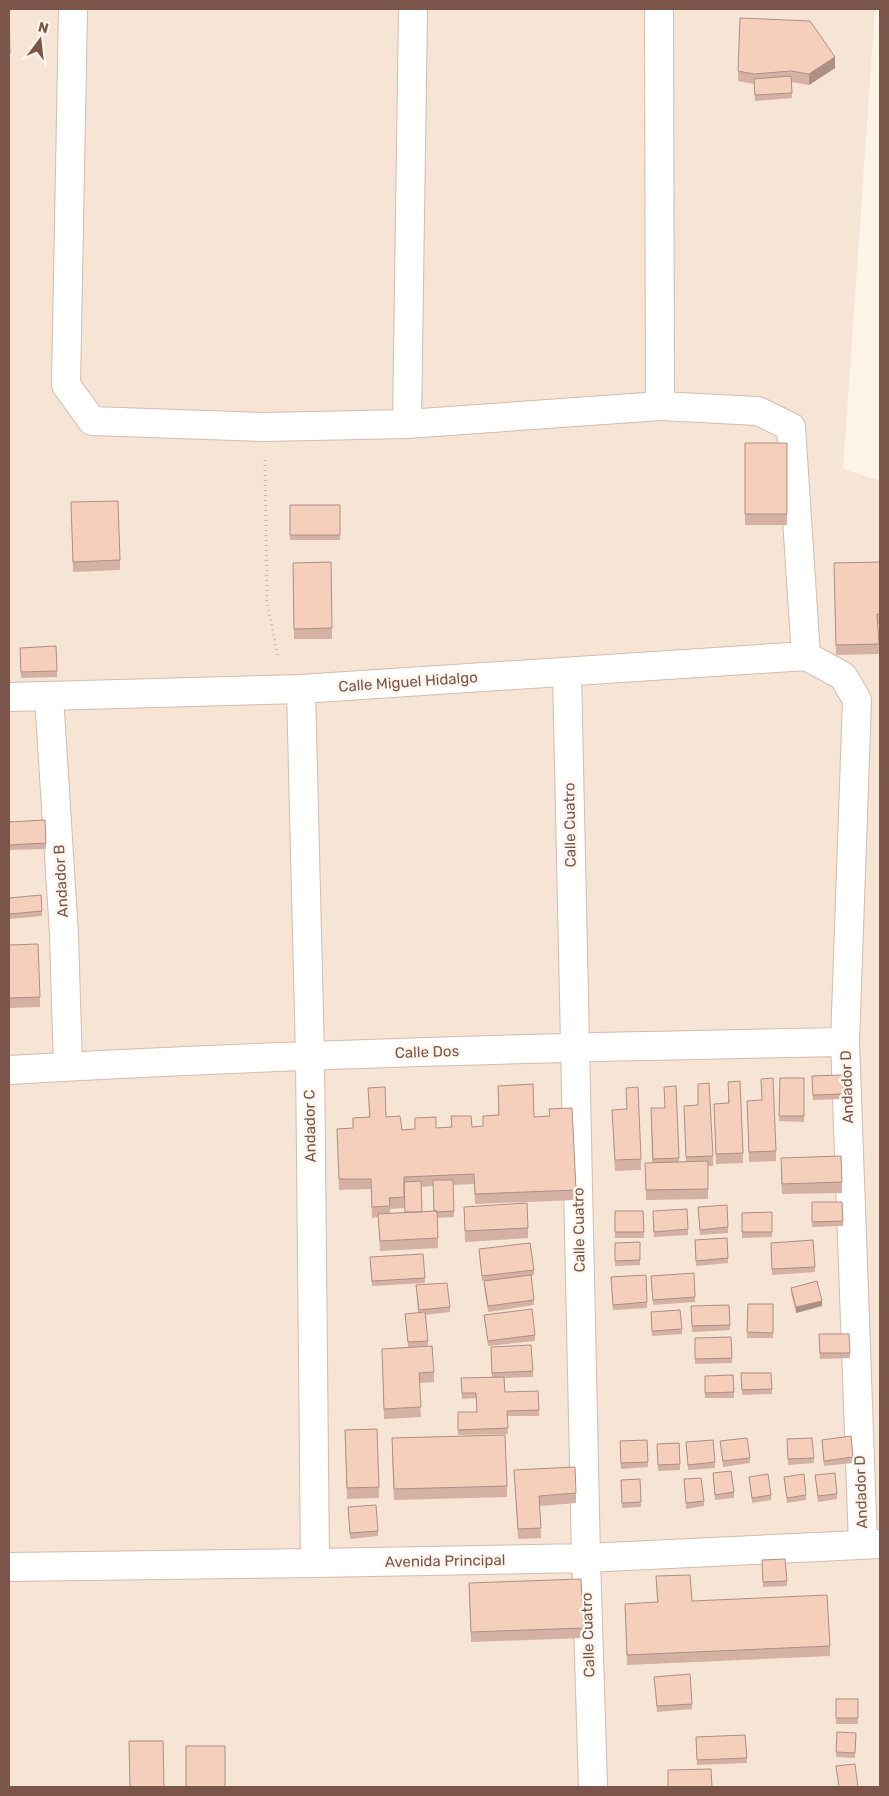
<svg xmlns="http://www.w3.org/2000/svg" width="889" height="1796" viewBox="0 0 889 1796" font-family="Rubik,sans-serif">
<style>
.residential{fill:#f6e4d5}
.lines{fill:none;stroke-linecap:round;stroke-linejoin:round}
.street-casing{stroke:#d4bbae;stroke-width:30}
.path{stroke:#dbb09f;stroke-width:3;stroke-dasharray:1 4;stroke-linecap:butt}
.street{stroke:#fff;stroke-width:28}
.wall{fill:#d4b1a2;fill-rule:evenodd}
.shaded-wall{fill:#ac9084}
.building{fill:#f6cebc;stroke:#ac9084}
.labels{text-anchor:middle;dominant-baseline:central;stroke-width:5;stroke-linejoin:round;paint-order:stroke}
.street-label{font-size:15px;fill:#7b5549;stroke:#fff7ef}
</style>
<rect width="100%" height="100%" fill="#fef3e7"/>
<path class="residential" d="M 9,9 L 875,9 L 843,469 L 880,481 L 880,1787 L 9,1787 Z"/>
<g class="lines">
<defs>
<path id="street" d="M 73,9 L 66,385 L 92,421 L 264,427 L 407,424 L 660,406 L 758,411 L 791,427 L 806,656
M 659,9 L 660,406
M 407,424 L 413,9
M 806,656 L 843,676 L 857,700 L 845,1042 L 863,1544
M 567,672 L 586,1558 L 593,1787
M 301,689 L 310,1056 L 315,1563
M 49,696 L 64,935 L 68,1066
M 9,697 L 301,689 L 806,656
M 9,1070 C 287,1054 566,1047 845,1042
M 9,1567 L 315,1563 L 586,1558 L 880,1544"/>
</defs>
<use href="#street" class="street-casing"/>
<path class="path" d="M 265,460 L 267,602 L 278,657"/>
<use href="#street" class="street"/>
</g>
<path class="wall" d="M 9,9 L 10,63 L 9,63 Z
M 835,68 L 809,85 L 791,82 L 792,98 L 755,101 L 754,84 L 738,81 L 738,71 Z
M 745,443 L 787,443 L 787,525 L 745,525 Z
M 71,502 L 120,560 L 120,570 L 73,572 Z
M 290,505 L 340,505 L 340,540 L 290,540 Z
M 331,562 L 332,639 L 294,639 L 293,563 Z
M 880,562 L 880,624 L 878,624 L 879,654 L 836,655 L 834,574 Z
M 56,646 L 57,677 L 21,678 L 20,648 Z
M 45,820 L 46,849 L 9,850 L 9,822 Z
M 9,898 L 42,911 L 42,916 L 9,919 Z
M 9,945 L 40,997 L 40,1007 L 9,1008 Z
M 842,1075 L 843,1099 L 813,1100 L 812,1076 Z
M 780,1078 L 804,1078 L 804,1122 L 779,1121 Z
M 728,1082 L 743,1153 L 743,1163 L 716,1164 L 714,1104 L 728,1103 Z
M 498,1086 L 534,1117 L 576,1190 L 576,1200 L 475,1204 L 474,1184 L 453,1185 L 454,1217 L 437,1218 L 438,1248 L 380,1251 L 378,1217 L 372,1218 L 371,1189 L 339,1190 L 337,1129 L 353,1128 L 369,1117 L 368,1088 L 386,1117 L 402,1130 L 415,1129 L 415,1118 L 436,1128 L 451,1127 L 451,1116 L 472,1127 L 483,1126 L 498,1115 ZM 433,1186 L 434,1211 L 422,1212 L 421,1187 ZM 404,1200 L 405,1212 L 390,1213 L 390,1209 L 404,1208 Z
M 676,1086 L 679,1162 L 686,1162 L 684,1106 L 713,1156 L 713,1166 L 708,1166 L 708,1199 L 646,1200 L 645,1163 L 652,1163 L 651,1108 L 665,1108 L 664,1087 Z
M 626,1088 L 641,1159 L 641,1170 L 615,1171 L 612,1110 L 627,1109 Z
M 747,1101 L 776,1151 L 776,1161 L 749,1162 Z
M 781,1168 L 842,1182 L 842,1193 L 782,1194 Z
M 812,1202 L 842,1202 L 843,1226 L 812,1227 Z
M 464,1207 L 528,1228 L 528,1238 L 465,1242 Z
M 698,1207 L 728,1227 L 728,1233 L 700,1235 Z
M 615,1211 L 643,1211 L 644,1238 L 615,1238 Z
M 772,1212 L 772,1237 L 742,1238 L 742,1213 Z
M 653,1216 L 688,1229 L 688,1235 L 654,1237 Z
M 695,1240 L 728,1258 L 728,1263 L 696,1266 Z
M 813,1240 L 815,1272 L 772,1275 L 771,1243 Z
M 640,1242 L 640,1265 L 615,1266 L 615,1243 Z
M 479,1249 L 534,1270 L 534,1275 L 531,1276 L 534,1305 L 488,1312 L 484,1287 L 484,1281 L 526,1276 L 482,1281 Z
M 370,1262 L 425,1278 L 425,1283 L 372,1286 Z
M 646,1275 L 647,1308 L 613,1310 L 611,1277 Z
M 651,1282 L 695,1297 L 695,1302 L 653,1305 Z
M 416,1285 L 450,1307 L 450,1312 L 425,1315 L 428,1346 L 414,1347 L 434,1372 L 434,1382 L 419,1383 L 421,1417 L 384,1419 L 382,1349 L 408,1347 L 405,1314 L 418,1313 Z
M 791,1288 L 822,1306 L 796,1313 L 791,1293 Z
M 748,1304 L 773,1304 L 773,1338 L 747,1338 Z
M 691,1311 L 730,1325 L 730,1330 L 692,1332 Z
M 484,1315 L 535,1335 L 535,1341 L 488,1346 Z
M 651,1317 L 682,1329 L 682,1334 L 652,1336 Z
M 819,1334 L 850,1353 L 850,1358 L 820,1359 Z
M 731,1337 L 732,1363 L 695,1364 L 695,1338 Z
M 491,1347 L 533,1371 L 533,1377 L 504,1378 L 505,1392 L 539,1410 L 539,1416 L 507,1416 L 508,1434 L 458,1435 L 458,1412 L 477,1412 L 476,1398 L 462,1399 L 461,1378 L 492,1377 Z
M 733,1375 L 734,1398 L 705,1398 L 705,1376 Z
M 741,1379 L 772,1389 L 772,1394 L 742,1395 Z
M 377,1429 L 379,1498 L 347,1499 L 345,1430 Z
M 647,1440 L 648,1467 L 621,1469 L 620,1447 Z
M 822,1440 L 853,1457 L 853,1463 L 824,1466 Z
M 720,1441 L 750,1458 L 750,1463 L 723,1467 Z
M 686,1442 L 715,1462 L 715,1468 L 688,1470 Z
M 679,1443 L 680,1470 L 658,1471 L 657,1444 Z
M 787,1445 L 814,1458 L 814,1463 L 788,1465 Z
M 392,1449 L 507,1486 L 507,1497 L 394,1500 Z
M 514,1470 L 576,1493 L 576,1503 L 540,1506 L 541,1538 L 518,1539 Z
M 713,1473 L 734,1492 L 734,1498 L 715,1500 Z
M 815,1475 L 837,1494 L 837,1499 L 818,1502 Z
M 749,1477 L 771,1495 L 771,1500 L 752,1503 Z
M 784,1477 L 806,1495 L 806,1500 L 787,1503 Z
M 640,1479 L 641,1507 L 622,1508 L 621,1480 Z
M 684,1479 L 704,1501 L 704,1506 L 686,1509 Z
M 348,1507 L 378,1531 L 378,1536 L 350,1539 Z
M 762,1560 L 787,1581 L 787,1586 L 763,1587 Z
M 656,1576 L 692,1601 L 830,1646 L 830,1656 L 627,1665 L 625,1604 L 657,1602 Z
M 469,1583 L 583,1628 L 583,1638 L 471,1642 Z
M 654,1677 L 692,1704 L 692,1709 L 657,1712 Z
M 836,1699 L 858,1699 L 858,1724 L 836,1724 Z
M 837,1732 L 856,1733 L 855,1758 L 836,1757 Z
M 745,1735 L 747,1763 L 697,1765 L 696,1737 Z"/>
<path class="shaded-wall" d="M 835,57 L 835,68 L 809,85 L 809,74 Z
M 822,1301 L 822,1306 L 796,1313 L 796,1307 Z"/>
<path class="building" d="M 9,9 L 10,53 L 9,53 Z
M 740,18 L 810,21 L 835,57 L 809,74 L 791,71 L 754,74 L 738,71 Z
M 791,76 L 792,93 L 755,95 L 754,79 Z
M 745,443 L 787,443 L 787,514 L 745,514 Z
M 118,501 L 120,560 L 73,562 L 71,502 Z
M 290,505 L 340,505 L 340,535 L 290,535 Z
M 331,562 L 332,628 L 294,629 L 293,563 Z
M 880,562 L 880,614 L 877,614 L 879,644 L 836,645 L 834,563 Z
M 56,646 L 57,671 L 21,672 L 20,648 Z
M 45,820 L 46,843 L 9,845 L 9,822 Z
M 41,895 L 42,911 L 9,914 L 9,898 Z
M 38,944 L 40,997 L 9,998 L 9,945 Z
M 842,1075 L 843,1094 L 813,1095 L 812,1076 Z
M 773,1078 L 776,1151 L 749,1152 L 747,1101 L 762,1100 L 761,1079 Z
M 780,1078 L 804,1078 L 804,1116 L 779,1116 Z
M 740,1081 L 743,1153 L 716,1154 L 714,1104 L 729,1103 L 728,1082 Z
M 709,1083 L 713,1156 L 686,1157 L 684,1106 L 698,1105 L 698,1084 Z
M 533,1084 L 534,1117 L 550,1116 L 549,1109 L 572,1108 L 576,1190 L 475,1194 L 474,1174 L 404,1177 L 404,1197 L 389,1198 L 390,1206 L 372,1207 L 371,1179 L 339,1179 L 337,1129 L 353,1128 L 353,1118 L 370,1117 L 368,1088 L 385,1087 L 386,1117 L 400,1116 L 402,1130 L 415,1129 L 415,1118 L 436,1117 L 436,1128 L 452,1127 L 451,1116 L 471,1116 L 472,1127 L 483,1126 L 483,1116 L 499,1115 L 498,1086 Z
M 676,1086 L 679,1158 L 653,1159 L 651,1108 L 665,1108 L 664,1087 Z
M 638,1087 L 641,1159 L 615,1160 L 612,1110 L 627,1109 L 626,1088 Z
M 841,1156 L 842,1182 L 782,1184 L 781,1158 Z
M 708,1161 L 708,1189 L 646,1190 L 645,1163 Z
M 433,1180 L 453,1180 L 454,1211 L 437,1212 L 437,1211 L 434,1211 Z
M 421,1181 L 422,1212 L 405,1212 L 404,1182 Z
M 812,1202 L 842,1202 L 843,1221 L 812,1222 Z
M 527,1203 L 528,1228 L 465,1231 L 464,1207 Z
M 727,1205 L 728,1227 L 700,1230 L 698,1207 Z
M 687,1209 L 688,1229 L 654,1232 L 653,1211 Z
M 437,1211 L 438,1238 L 380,1241 L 378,1214 Z
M 615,1211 L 643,1211 L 644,1232 L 615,1232 Z
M 772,1212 L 772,1232 L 742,1232 L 742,1213 Z
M 727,1238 L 728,1258 L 696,1261 L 695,1240 Z
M 813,1240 L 815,1267 L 772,1269 L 771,1243 Z
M 640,1242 L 640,1260 L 615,1261 L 615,1243 Z
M 530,1243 L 534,1270 L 482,1276 L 479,1249 Z
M 423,1254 L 425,1278 L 372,1281 L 370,1257 Z
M 694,1273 L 695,1297 L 653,1300 L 651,1276 Z
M 531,1275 L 534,1300 L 488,1306 L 484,1281 Z
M 646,1275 L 647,1302 L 613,1305 L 611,1277 Z
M 817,1281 L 822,1301 L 796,1307 L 791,1288 Z
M 447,1283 L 450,1307 L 419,1310 L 416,1285 Z
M 748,1304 L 773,1304 L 773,1333 L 747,1332 Z
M 729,1305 L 730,1325 L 692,1326 L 691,1306 Z
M 532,1309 L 535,1335 L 488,1341 L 484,1315 Z
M 680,1310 L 682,1329 L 652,1331 L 651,1312 Z
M 425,1312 L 428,1341 L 408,1342 L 405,1314 Z
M 819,1334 L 849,1334 L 850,1353 L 820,1353 Z
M 731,1337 L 732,1358 L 695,1359 L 695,1338 Z
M 531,1345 L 533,1371 L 492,1373 L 491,1347 Z
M 432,1346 L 434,1372 L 419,1373 L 421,1407 L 384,1409 L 382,1349 Z
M 741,1373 L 771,1373 L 772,1389 L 742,1390 Z
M 733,1375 L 734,1392 L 705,1393 L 705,1376 Z
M 504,1377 L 505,1392 L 538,1391 L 539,1410 L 507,1411 L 508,1428 L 458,1430 L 458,1412 L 477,1412 L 476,1393 L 462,1393 L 461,1378 Z
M 377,1429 L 379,1487 L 347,1488 L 345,1430 Z
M 505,1435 L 507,1486 L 394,1489 L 392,1438 Z
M 851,1436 L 853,1457 L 824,1461 L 822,1440 Z
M 747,1438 L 750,1458 L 723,1461 L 720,1441 Z
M 812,1438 L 814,1458 L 788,1459 L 787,1439 Z
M 647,1440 L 648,1462 L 621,1463 L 620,1441 Z
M 713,1440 L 715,1462 L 688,1465 L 686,1442 Z
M 679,1443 L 680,1464 L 658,1465 L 657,1444 Z
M 575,1467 L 576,1493 L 539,1496 L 541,1528 L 518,1529 L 514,1470 Z
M 731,1471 L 734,1492 L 715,1495 L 713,1473 Z
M 835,1473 L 837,1494 L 818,1496 L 815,1475 Z
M 768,1474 L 771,1495 L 752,1498 L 749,1477 Z
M 804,1474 L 806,1495 L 787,1498 L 784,1477 Z
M 701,1478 L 704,1501 L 686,1503 L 684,1479 Z
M 640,1479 L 641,1502 L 622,1503 L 621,1480 Z
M 376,1505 L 378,1531 L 350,1533 L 348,1507 Z
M 785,1559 L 787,1581 L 763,1582 L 762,1560 Z
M 690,1575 L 692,1601 L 827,1595 L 830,1646 L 627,1655 L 625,1604 L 658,1602 L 656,1576 Z
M 581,1579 L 583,1628 L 471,1632 L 469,1583 Z
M 690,1674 L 692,1704 L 657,1706 L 654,1677 Z
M 836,1699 L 858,1699 L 858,1718 L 836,1718 Z
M 837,1732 L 856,1733 L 855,1753 L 836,1752 Z
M 745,1735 L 747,1758 L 697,1760 L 696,1737 Z
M 129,1741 L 163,1741 L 164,1787 L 130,1787 Z
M 186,1746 L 225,1746 L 225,1787 L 186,1787 Z
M 855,1764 L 858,1787 L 839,1787 L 836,1766 Z
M 711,1769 L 712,1787 L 668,1787 L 668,1770 Z"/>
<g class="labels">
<g class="street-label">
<text transform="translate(408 682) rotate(-4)">Calle Miguel Hidalgo</text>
<text transform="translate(570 825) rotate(-91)">Calle Cuatro</text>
<text transform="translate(61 881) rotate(-93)">Andador B</text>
<text transform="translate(427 1052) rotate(-2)">Calle Dos</text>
<text transform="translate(847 1087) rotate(-92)">Andador D</text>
<text transform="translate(310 1126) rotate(-91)">Andador C</text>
<text transform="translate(579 1230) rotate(-91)">Calle Cuatro</text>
<text transform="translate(861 1492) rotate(-92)">Andador D</text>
<text transform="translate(445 1561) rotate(-1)">Avenida Principal</text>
<text transform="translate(588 1635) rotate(-92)">Calle Cuatro</text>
</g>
</g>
<rect width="889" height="1796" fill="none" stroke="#7b5549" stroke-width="20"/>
<g transform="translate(40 40) rotate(15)" stroke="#fff7ef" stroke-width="4" paint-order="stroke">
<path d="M0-4L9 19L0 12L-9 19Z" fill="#7b5549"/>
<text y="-8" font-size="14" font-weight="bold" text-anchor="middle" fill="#7b5549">N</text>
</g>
</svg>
